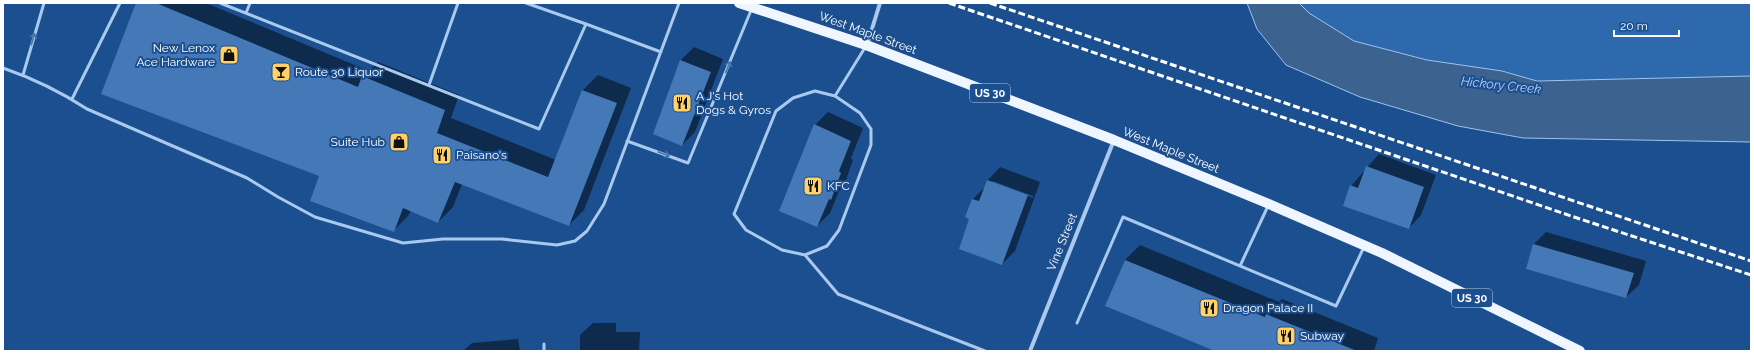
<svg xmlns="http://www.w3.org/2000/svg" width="1754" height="354" viewBox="0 0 1754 354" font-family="Raleway,sans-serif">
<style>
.green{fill:#2e69ad}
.water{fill:#3c6290;stroke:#9cc4f0}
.shadow{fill:#0007;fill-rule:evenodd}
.building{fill:#4478b7}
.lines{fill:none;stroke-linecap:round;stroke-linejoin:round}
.service{stroke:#a9c9ee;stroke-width:3}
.minor{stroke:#a9c9ee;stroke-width:4}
.primary{stroke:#f0f6ff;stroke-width:10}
.rail{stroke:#fff;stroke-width:3;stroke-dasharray:7 3;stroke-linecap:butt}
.oneway{stroke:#4674ac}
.labels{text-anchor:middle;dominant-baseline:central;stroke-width:4;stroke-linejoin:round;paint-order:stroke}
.shield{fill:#1b4f8f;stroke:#bbcadd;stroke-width:1}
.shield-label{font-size:11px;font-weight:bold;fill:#fff}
.street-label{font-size:12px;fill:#fff;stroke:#1b4f8f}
.poi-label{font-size:12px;fill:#fff;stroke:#1b4f8f;text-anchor:start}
.water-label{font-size:13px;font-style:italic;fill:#b5d3f5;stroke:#1b4f8f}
</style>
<rect width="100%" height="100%" fill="#1b4f8f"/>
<path class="green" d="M 1299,3 L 1751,3 L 1751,76 L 1537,81 L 1502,71 L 1427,60 L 1354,41 L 1309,13 Z"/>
<path class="water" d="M 1247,3 L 1299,3 L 1309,13 L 1354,41 L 1427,60 L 1502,71 L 1537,81 L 1751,76 L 1751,142 L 1523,138 L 1458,126 L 1360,97 L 1286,65 L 1257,29 Z"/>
<path class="shadow" d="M 138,3 L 206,3 L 369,71 L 378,62 L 459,95 L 451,118 L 556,160 L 583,90 L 598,75 L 631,88 L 584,210 L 569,225 L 462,184 L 453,207 L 438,222 L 411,210 L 408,216 L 393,231 L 320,175 Z
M 694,47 L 723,59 L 695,132 L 682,145 L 655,134 L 681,60 Z
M 828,112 L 863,128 L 851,158 L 853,160 L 844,186 L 839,191 L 830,213 L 817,226 L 815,125 Z
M 1379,154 L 1436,175 L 1421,215 L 1409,228 L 1351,186 Z
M 1000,167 L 1040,182 L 1015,251 L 1002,264 L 971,219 L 973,199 L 985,187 L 988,180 ZM 993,181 L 1033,196 L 1033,198 L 993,183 Z
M 1546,232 L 1646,261 L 1639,285 L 1626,297 L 1534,244 Z
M 1140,245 L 1279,302 L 1282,299 L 1378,338 L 1374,351 L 1218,351 L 1106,306 L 1125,260 Z
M 593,323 L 616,323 L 616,332 L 640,332 L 639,351 L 580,351 L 580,335 Z
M 518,339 L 520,351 L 463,351 L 472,343 Z"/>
<path class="building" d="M 136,3 L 156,3 L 358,87 L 362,76 L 445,110 L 437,133 L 548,177 L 582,90 L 617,103 L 569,226 L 455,182 L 438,223 L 403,208 L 394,232 L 310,201 L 319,176 L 101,94 Z
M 680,60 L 711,72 L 682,146 L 653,134 Z
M 814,124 L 851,141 L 839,171 L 841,173 L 831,200 L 829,199 L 817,227 L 779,211 Z
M 1366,166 L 1424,187 L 1409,229 L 1343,206 L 1350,185 L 1358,188 Z
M 987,180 L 1028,195 L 1002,265 L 959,249 L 969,219 L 965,217 L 972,199 L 979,201 Z
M 1533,244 L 1634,273 L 1626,298 L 1526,269 Z
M 1125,260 L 1265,317 L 1266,314 L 1357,351 L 1215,351 L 1105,306 Z"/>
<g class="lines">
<path class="service" d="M 220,3 L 539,129 L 586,24 L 526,3
M 246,13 L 250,3
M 586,24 L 661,52
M 3,68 C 32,78 61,92 87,109 L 247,178 L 278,197 L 315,217 L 403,243 L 443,239 L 502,239 L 557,245 L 575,241 L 587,231 L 604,204 L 679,3
M 23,75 L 44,3
M 429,85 L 458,3
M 815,91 L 835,96 L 860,113 L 871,129 L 871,145 L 839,230 L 827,246 L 805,255 L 782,250 L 746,230 L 734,214 L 776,111 L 793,98 Z
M 835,96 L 866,46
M 72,99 L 120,3
M 627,141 L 688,163 L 752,8
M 805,255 L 838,294 L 985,351
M 1240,266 L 1268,206
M 1077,323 L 1123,217 L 1336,306 L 1364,247
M 544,344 L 544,351"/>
<path class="minor" d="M 867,45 L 880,3
M 1030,351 L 1114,140"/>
<path class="primary" d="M 739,3 L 866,45 L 1114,140 L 1269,204 L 1382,253 L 1580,351"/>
<path class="rail" d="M 949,3 L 1577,218 L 1751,275
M 990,3 L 1751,261"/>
</g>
<defs><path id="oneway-shaft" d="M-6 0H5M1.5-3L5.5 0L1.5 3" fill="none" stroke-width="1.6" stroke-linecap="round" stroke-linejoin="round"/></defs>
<g class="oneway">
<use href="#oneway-shaft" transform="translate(33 39) rotate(-74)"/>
<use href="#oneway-shaft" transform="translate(728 67) rotate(-68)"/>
<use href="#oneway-shaft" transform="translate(664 154) rotate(20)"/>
</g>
<defs>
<symbol id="shop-square" viewBox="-11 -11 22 22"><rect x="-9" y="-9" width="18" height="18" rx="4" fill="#ffd166" stroke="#1b4f8f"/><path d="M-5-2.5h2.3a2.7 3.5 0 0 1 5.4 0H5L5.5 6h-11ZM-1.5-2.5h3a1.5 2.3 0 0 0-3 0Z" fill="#111"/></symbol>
<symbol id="bar-square" viewBox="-11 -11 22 22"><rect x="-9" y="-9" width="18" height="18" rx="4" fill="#ffd166" stroke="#1b4f8f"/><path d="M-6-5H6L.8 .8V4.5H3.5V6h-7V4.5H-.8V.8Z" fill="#111"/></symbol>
<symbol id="restaurant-square" viewBox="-11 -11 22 22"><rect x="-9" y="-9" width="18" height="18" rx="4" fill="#ffd166" stroke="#1b4f8f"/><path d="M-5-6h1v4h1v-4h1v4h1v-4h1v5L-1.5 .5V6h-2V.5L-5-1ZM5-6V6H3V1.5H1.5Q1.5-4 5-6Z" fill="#111"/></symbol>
</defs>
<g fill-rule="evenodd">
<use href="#shop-square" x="218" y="44" width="22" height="22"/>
<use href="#bar-square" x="270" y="61" width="22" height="22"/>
<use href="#restaurant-square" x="671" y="92" width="22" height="22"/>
<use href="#shop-square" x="388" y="131" width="22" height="22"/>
<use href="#restaurant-square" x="431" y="144" width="22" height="22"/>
<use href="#restaurant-square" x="802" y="175" width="22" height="22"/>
<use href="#restaurant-square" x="1198" y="297" width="22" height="22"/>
<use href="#restaurant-square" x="1275" y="325" width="22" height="22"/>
</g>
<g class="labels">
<g class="shield">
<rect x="970" y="84" width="40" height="18" rx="3"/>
<rect x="1452" y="289" width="40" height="18" rx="3"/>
</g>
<g class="shield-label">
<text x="990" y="93">US 30</text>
<text x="1472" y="298">US 30</text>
</g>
<g class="street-label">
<text transform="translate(868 33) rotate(20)">West Maple Street</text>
<text transform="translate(1171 150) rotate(22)">West Maple Street</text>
<text transform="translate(1062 242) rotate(-68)">Vine Street</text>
</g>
<g class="poi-label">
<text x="215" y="48" text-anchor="end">New Lenox<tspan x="215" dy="14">Ace Hardware</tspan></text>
<text x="295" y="72">Route 30 Liquor</text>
<text x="696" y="96">A J's Hot<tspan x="696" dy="14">Dogs &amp; Gyros</tspan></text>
<text x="385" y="142" text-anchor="end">Suite Hub</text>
<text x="456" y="155">Paisano's</text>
<text x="827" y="186">KFC</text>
<text x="1223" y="308">Dragon Palace II</text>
<text x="1300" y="336">Subway</text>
</g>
<g class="water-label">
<text transform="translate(1501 85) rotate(6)">Hickory Creek</text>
</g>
</g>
<rect width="1754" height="354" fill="none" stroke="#ffffff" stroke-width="8"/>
<path d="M1614 30v6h65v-6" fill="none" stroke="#ffffff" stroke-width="2"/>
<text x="1620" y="30" font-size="12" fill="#ffffff" stroke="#1b4f8f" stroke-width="3" paint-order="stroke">20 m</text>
</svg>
